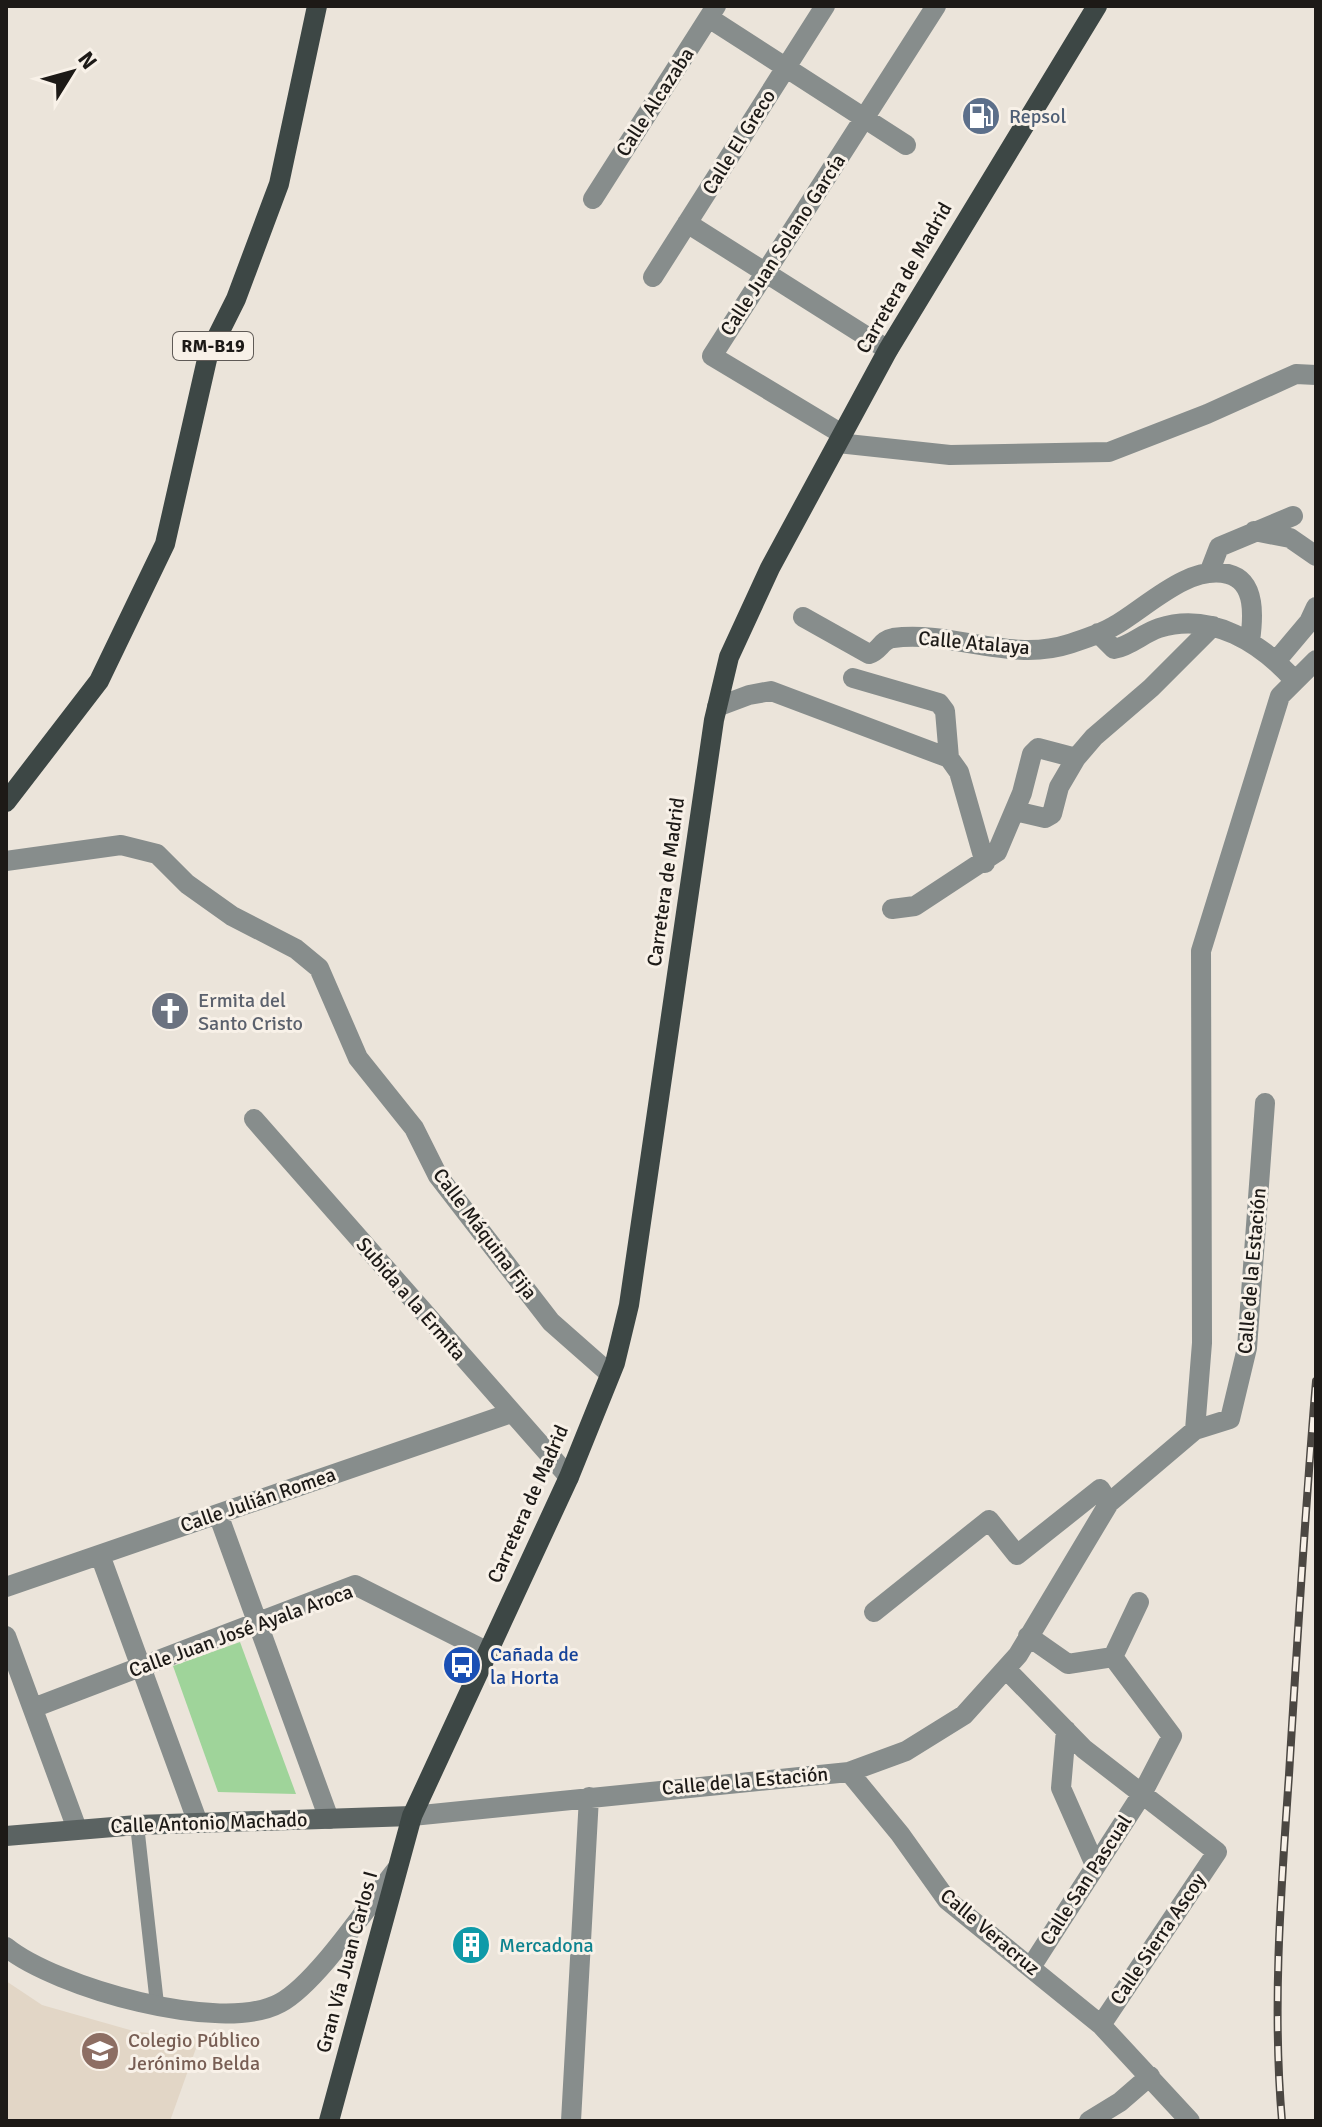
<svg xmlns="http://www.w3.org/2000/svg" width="1322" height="2127" viewBox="0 0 1322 2127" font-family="Signika,sans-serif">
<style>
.built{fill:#e2d6c6}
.green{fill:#9fd49a}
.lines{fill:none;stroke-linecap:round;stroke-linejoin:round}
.pedestrian{stroke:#878d8c;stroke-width:14}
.minor{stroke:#878d8c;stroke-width:20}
.secondary{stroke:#5b6362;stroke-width:20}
.primary{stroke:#3d4745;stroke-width:20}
.rail-casing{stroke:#4b4742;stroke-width:8}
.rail{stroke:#f8f1e8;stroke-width:5;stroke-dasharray:15;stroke-linecap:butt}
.labels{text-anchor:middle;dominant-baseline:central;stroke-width:6;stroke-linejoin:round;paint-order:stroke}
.shield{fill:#f8f1e8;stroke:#5f5a56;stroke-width:2}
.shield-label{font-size:18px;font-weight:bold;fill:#1d1a17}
.street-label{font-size:20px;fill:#1d1a17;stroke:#f8f1e8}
.service-label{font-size:20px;fill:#4e5e75;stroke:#f8f1e8;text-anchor:start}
.worship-label{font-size:20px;fill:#5b616d;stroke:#f8f1e8;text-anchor:start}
.transit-label{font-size:20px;fill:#164399;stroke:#f8f1e8;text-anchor:start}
.culture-label{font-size:20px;fill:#0d838f;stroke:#f8f1e8;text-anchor:start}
.education-label{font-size:20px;fill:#785e54;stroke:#f8f1e8;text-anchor:start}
</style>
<rect width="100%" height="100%" fill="#ebe4da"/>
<path class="built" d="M 6,1981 L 42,2005 L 137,2032 L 200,2037 L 170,2121 L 6,2121 Z"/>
<path class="green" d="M 240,1642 L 296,1794 L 218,1792 L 173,1666 Z"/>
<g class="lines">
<path class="pedestrian" d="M 137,1825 L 157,2004"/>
<path class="minor" d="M 709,18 L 906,145
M 593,199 L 716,6
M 687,223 L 888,350
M 653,277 L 825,6
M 842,434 L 712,356 L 936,6
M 838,443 L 950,455 L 1109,452 L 1207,414 L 1296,374 L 1316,375
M 1254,531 L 1290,538 L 1316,556
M 1209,573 L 1219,547 L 1293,516
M 803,617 L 869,654 C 880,651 881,640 893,638 C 951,630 1011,663 1069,644 C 1084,639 1101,634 1114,626 C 1146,608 1188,564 1228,574 C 1257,581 1253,619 1250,641
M 1098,633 L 1114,649 C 1131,646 1143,633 1159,628 C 1212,611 1262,644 1295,681
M 1277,660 L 1309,622 L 1316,607
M 853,678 L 939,703 L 945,711 L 949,758
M 717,707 L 749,695 L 771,691 L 949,758 L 959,772 L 985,863
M 1015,811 L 1045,818 L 1052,814 L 1059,787 L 1076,758 L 1094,737 L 1151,688 L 1213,626
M 6,861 L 121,845 L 157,854 L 187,884 L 232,916 L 296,949 L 319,968 L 358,1058 L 414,1128 L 438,1176 L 551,1322 L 610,1374
M 892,909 L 915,906 L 997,852 L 1022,793 L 1032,754 L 1038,748 L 1076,758
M 254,1119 L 569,1477
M 1195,1430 L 1202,1343 L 1201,951 L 1280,696 L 1316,660
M 218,1514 L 329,1819
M 100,1555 L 198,1823
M 6,1587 L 511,1413
M 874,1612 L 989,1520 L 1017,1555 L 1100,1489 L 1109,1503
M 6,1636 L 77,1829
M 1028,1636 L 1068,1664 L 1113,1657 L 1172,1736 L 1142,1794 L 1031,1967
M 1113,1657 L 1139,1602
M 1006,1669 L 1084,1749 L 1217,1852 L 1101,2025
M 33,1708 L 355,1585 L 488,1652
M 1066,1730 L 1061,1788 L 1095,1865
M 849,1772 L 900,1834 L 947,1900 L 1101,2025 L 1190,2121
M 412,1816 L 849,1772 L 906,1751 L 964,1715 L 1018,1655 L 1109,1503 L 1195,1430 L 1230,1419 L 1247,1348 L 1265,1103
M 6,1947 C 55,1987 222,2035 280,2003 C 317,1983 368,1905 396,1870
M 571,2121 L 589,1797
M 1089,2121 L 1120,2102 L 1150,2076"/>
<path class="secondary" d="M 6,1836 L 137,1825 L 412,1816"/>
<path class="primary" d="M 6,802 L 99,681 L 165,544 L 208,355 L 236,299 L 279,184 L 317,6
M 329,2121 L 412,1816 L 569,1477 L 615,1363 L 629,1305 L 714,720 L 729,657 L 770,568 L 888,350 L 1097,6"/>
<defs>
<path id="rail" d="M 1282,2121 C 1272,2006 1281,1890 1289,1775 C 1297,1643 1305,1512 1316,1381"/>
</defs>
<use href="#rail" class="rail-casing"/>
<use href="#rail" class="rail"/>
</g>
<defs>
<symbol id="fuel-disc" viewBox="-11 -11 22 22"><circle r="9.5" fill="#5c6f8a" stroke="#f8f1e8"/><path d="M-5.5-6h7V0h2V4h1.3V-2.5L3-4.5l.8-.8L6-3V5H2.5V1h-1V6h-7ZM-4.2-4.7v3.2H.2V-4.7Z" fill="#fff"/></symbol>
<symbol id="church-disc" viewBox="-11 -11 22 22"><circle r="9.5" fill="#6b7280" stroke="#f8f1e8"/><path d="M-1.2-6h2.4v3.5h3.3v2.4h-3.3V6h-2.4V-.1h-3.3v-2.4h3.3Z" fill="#fff"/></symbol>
<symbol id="bus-disc" viewBox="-11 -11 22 22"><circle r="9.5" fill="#1a4fb4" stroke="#f8f1e8"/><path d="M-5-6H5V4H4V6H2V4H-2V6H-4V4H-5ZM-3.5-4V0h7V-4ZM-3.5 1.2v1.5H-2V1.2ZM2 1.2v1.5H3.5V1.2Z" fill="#fff"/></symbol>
<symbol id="building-disc" viewBox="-11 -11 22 22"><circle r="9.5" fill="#0f9aa8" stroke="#f8f1e8"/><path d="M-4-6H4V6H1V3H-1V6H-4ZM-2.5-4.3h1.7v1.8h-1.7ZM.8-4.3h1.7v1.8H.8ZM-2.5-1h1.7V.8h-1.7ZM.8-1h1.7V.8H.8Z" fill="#fff"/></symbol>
<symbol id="school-disc" viewBox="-11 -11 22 22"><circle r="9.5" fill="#8d6e63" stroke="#f8f1e8"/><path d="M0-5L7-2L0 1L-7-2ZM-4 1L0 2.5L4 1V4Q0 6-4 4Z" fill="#fff"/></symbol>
</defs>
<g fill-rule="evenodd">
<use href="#fuel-disc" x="959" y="94" width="44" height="44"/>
<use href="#church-disc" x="148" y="989" width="44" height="44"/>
<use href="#bus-disc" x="440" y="1643" width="44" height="44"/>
<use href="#building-disc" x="449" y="1923" width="44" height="44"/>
<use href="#school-disc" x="78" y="2029" width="44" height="44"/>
</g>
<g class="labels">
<rect class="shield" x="173" y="332" width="80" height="28" rx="6"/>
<g class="shield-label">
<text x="213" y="346">RM-B19</text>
</g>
<g class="street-label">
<text transform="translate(655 102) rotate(-57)">Calle Alcazaba</text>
<text transform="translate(739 142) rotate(-58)">Calle El Greco</text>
<text transform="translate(783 245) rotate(-57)">Calle Juan Solano García</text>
<text transform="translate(904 278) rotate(-60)">Carretera de Madrid</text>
<text transform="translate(974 643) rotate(5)">Calle Atalaya</text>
<text transform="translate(666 882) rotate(-82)">Carretera de Madrid</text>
<text transform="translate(485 1234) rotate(53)">Calle Máquina Fija</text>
<text transform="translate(1252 1271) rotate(-85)">Calle de la Estación</text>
<text transform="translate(411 1299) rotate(49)">Subida a la Ermita</text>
<text transform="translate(258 1500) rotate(-19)">Calle Julián Romea</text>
<text transform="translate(528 1504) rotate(-66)">Carretera de Madrid</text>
<text transform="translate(241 1631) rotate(-20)">Calle Juan José Ayala Aroca</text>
<text transform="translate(745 1781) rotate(-5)">Calle de la Estación</text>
<text transform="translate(209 1823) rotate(-2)">Calle Antonio Machado</text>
<text transform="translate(1086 1880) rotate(-57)">Calle San Pascual</text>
<text transform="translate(990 1932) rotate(40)">Calle Veracruz</text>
<text transform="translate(1158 1939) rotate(-56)">Calle Sierra Ascoy</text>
<text transform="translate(347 1962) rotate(-75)">Gran Vía Juan Carlos I</text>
</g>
<g class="service-label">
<text x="1009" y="116">Repsol</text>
</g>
<g class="worship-label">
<text x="198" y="1000">Ermita del<tspan x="198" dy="23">Santo Cristo</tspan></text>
</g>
<g class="transit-label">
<text x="490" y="1654">Cañada de<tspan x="490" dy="23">la Horta</tspan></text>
</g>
<g class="culture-label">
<text x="499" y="1945">Mercadona</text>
</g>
<g class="education-label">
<text x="128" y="2040">Colegio Público<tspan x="128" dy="23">Jerónimo Belda</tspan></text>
</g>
</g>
<rect width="1322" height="2127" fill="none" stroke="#1d1a17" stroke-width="16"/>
<g transform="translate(72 72) rotate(53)" stroke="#f8f1e8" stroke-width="6" paint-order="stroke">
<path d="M0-6L14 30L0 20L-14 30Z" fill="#1d1a17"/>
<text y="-12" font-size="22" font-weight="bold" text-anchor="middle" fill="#1d1a17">N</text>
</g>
</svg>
